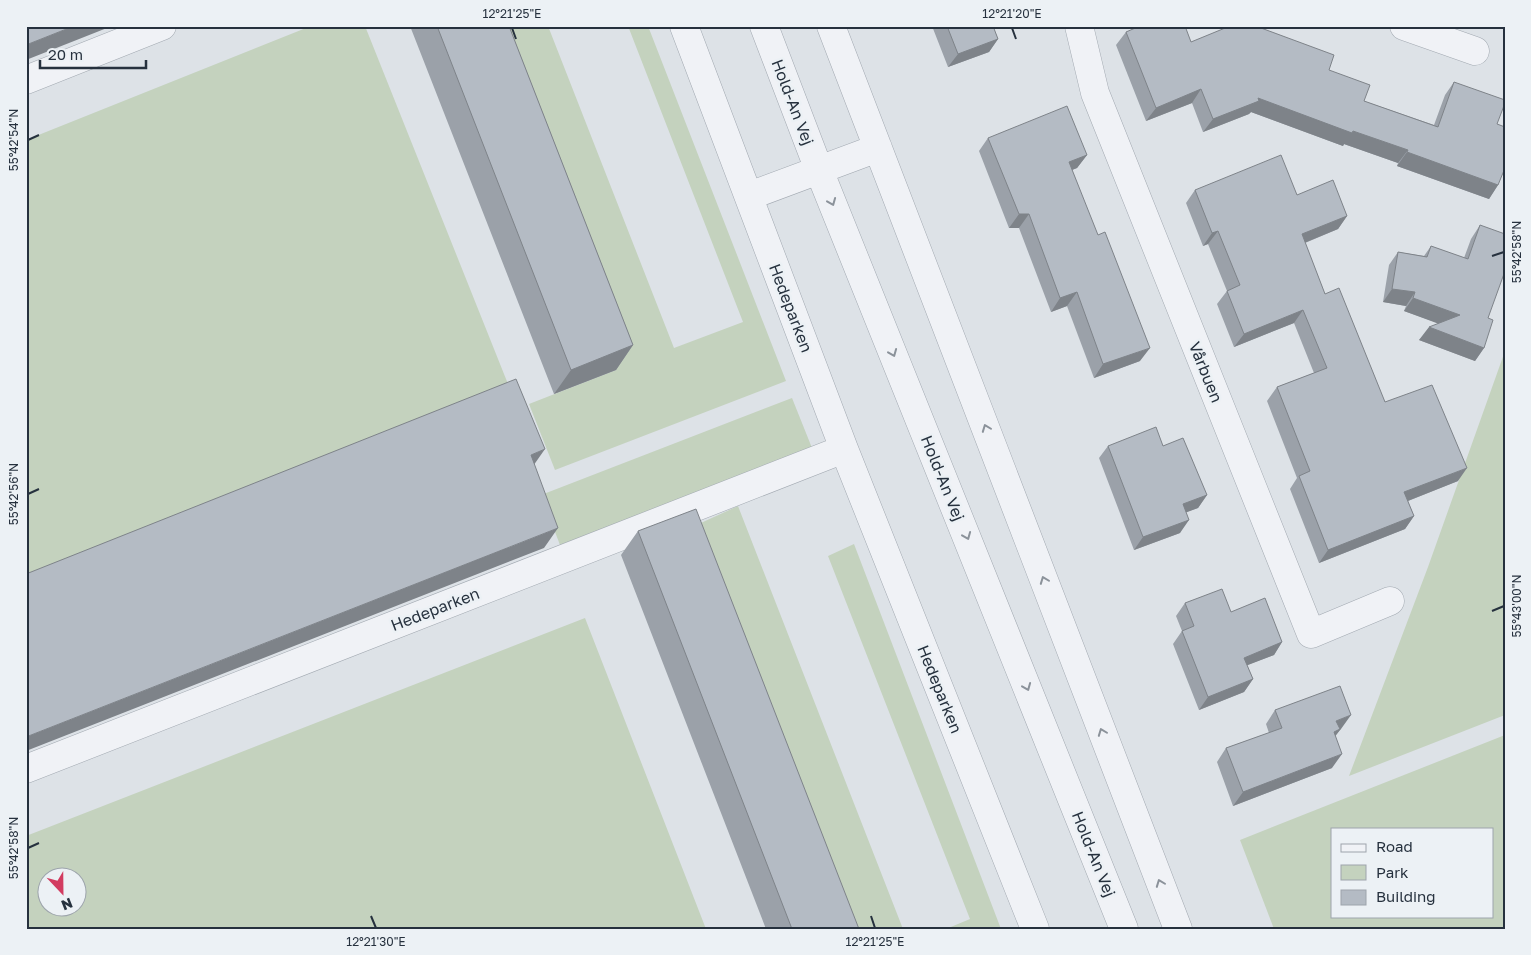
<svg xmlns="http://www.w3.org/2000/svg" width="1531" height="955" viewBox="0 0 1531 955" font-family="'Golos Text',sans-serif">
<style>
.green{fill:#c4d2be;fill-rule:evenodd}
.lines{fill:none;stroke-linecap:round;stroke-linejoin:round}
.minor-casing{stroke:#a2a9b1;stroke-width:29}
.minor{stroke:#f0f2f6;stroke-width:28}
.wall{fill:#9ba1a9}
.shaded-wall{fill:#7e8389}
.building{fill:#b4bbc4;stroke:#7e8389}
.oneway{stroke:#8b929a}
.ticks{fill:none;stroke:#26313e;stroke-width:2}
.labels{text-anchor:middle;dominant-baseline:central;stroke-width:5;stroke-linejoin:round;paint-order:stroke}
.street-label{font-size:16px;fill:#26313e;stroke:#ecf1f5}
.neatline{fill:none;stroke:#26313e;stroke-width:2}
.ticks-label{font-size:12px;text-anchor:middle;fill:#26313e}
</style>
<rect width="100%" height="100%" fill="#dde2e7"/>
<path class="green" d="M 311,26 L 365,26 L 512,394 L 26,589 L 26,140 Z
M 482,26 L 548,26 L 674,348 L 743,322 L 628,26 L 648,26 L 786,381 L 555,470 L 529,404 L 616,370 Z
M 1505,351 L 1505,715 L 1349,776 L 1428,567 Z
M 792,398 L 812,448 L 560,545 L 541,495 Z
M 738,506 L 745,524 L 903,929 L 832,929 L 679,533 Z
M 854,544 L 1001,929 L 946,929 L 970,919 L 828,556 Z
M 585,618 L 706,929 L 26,929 L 26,836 ZM 48,878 L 78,878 L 78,908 L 48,908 Z
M 1505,735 L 1505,929 L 1274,929 L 1240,840 ZM 1332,829 L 1492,829 L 1492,916 L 1332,916 Z"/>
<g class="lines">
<defs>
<path id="minor" d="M 684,26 L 844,449 L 1035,929
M 764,26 L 819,170 L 1124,929
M 831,26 L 1178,929
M 1079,26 L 1095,93 L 1311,634 L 1390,601
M 1404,26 L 1475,51
M 26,80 L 162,26
M 749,196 L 878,148
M 26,769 L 844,449"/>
</defs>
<use href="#minor" class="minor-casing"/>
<use href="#minor" class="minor"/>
</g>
<path class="wall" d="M 410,26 L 509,26 L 633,345 L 616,370 L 554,394 Z
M 932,26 L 993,26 L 998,39 L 989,52 L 948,67 Z
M 1261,28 L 1329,70 L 1364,101 L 1434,125 L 1445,95 L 1454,82 L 1497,124 L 1498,185 L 1489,199 L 1397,166 L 1398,163 L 1344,144 L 1343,146 L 1251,112 L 1249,114 L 1203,132 L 1192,103 L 1146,121 L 1116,45 L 1126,32 L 1191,42 Z
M 988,138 L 1087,155 L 1077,168 L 1072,170 L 1140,361 L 1094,378 L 1067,306 L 1051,312 L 1019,228 L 1009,228 L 979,151 Z
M 1195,190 L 1297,195 L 1347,216 L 1338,229 L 1305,243 L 1325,294 L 1385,402 L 1458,481 L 1408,501 L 1414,516 L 1405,529 L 1319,563 L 1290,489 L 1297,478 L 1267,401 L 1277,387 L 1314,373 L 1294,323 L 1234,347 L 1217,304 L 1227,291 L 1208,244 L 1203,246 L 1186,203 Z
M 1480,225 L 1488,318 L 1484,348 L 1475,361 L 1419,340 L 1438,323 L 1404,311 L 1406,306 L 1383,302 L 1389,265 L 1398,252 L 1424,256 L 1431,246 L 1464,258 L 1471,239 Z
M 1108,446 L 1163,446 L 1207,495 L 1198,508 L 1186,512 L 1180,533 L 1134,550 L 1099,458 Z
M 638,531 L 859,929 L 766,929 L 621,555 Z
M 1185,603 L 1231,612 L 1282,642 L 1274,655 L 1247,665 L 1253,679 L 1244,692 L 1199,710 L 1173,644 L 1182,631 L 1176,616 Z
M 1275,710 L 1341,729 L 1340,730 L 1335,736 L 1332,768 L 1233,806 L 1217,762 L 1226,748 L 1269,733 L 1266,724 Z"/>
<path class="shaded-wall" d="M 74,26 L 112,26 L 26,60 L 26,45 Z
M 998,39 L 989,52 L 948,67 L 958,54 Z
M 1201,89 L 1192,103 L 1146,121 L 1156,108 Z
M 1258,98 L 1353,131 L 1408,150 L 1398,163 L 1344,144 L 1343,146 L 1251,112 L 1249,114 L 1203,132 L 1213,119 Z
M 1407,152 L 1498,185 L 1489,199 L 1397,166 Z
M 1087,155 L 1077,168 L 1059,175 L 1069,162 Z
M 1019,214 L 1029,214 L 1019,228 L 1009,228 Z
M 1347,216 L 1338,229 L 1292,248 L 1302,234 Z
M 1218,231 L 1208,244 L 1203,246 L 1212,233 Z
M 1392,289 L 1415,292 L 1406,306 L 1383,302 Z
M 1077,292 L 1067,306 L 1051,312 L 1060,298 Z
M 1413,298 L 1460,315 L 1450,328 L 1404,311 Z
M 1303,310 L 1294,323 L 1234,347 L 1244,334 Z
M 1429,327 L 1484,348 L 1475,361 L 1419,340 Z
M 633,345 L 616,370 L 554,394 L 571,370 Z
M 1150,348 L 1140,361 L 1094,378 L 1103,364 Z
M 545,449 L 531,469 L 531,455 Z
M 1467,468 L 1458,481 L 1395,506 L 1404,492 Z
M 1207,495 L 1198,508 L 1174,517 L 1183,504 Z
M 1414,516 L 1405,529 L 1319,563 L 1328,550 Z
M 1189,520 L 1180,533 L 1134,550 L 1143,537 Z
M 558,528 L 544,548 L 26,751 L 26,737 Z
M 1282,642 L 1274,655 L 1235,670 L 1244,658 Z
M 1253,679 L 1244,692 L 1199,710 L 1208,697 Z
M 1351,715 L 1341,729 L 1340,730 L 1330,743 L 1336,721 Z
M 1342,754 L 1332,768 L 1233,806 L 1243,792 Z"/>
<path class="building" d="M 26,26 L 74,26 L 26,45 Z
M 437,26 L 509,26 L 633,345 L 571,370 Z
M 947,26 L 993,26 L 998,39 L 958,54 Z
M 1140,26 L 1185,26 L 1191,42 L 1230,26 L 1262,26 L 1261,28 L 1334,55 L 1329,70 L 1370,85 L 1364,101 L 1438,127 L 1454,82 L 1505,100 L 1505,103 L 1497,124 L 1505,127 L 1505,168 L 1498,185 L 1407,152 L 1408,150 L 1353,131 L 1352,133 L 1258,98 L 1259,101 L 1213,119 L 1201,89 L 1156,108 L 1126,32 Z
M 1067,106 L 1087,155 L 1069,162 L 1098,235 L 1105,232 L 1150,348 L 1103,364 L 1077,292 L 1060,298 L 1029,214 L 1019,214 L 988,138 Z
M 1281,155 L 1297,195 L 1333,180 L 1347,216 L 1302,234 L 1325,294 L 1339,288 L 1385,402 L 1432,385 L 1467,468 L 1404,492 L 1414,516 L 1328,550 L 1299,476 L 1310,471 L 1277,387 L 1327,368 L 1303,310 L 1244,334 L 1227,291 L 1240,285 L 1218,231 L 1212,233 L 1195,190 Z
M 1480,225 L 1505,234 L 1505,271 L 1488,318 L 1493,320 L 1484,348 L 1429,327 L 1460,315 L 1413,298 L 1415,292 L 1392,289 L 1398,252 L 1427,257 L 1431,246 L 1468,259 Z
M 516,379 L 545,449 L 531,455 L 558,528 L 26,737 L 26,574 Z
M 1156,427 L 1163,446 L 1183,438 L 1207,495 L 1183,504 L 1189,520 L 1143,537 L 1108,446 Z
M 696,509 L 859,929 L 792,929 L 638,531 Z
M 1222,589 L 1231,612 L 1265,598 L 1282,642 L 1244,658 L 1253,679 L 1208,697 L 1182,631 L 1194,626 L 1185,603 Z
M 1340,686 L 1351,715 L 1336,721 L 1340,729 L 1334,732 L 1342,754 L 1243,792 L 1226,748 L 1282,728 L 1275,710 Z"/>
<defs><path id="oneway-chevron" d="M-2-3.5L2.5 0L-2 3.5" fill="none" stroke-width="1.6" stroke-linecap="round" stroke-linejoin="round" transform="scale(1.25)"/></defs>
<g class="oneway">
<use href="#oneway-chevron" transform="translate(832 202) rotate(68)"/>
<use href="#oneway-chevron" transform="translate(893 353) rotate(68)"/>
<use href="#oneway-chevron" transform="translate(986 428) rotate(-111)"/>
<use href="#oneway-chevron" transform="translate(967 536) rotate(68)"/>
<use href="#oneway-chevron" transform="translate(1044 580) rotate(-111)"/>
<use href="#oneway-chevron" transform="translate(1027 687) rotate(68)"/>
<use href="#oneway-chevron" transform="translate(1102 732) rotate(-111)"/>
<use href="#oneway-chevron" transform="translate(1160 883) rotate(-111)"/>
</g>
<path class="ticks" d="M 512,28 L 516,39M 1012,28 L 1016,39M 28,140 L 39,135M 1492,256 L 1504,252M 28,494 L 39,489M 1492,611 L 1504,606M 28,848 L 39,843M 371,916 L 376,928M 871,916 L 875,928"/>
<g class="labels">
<g class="street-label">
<text transform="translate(793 102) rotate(69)">Hold-An Vej</text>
<text transform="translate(791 308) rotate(69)">Hedeparken</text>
<text transform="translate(1206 372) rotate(68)">Vårbuen</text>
<text transform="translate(943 478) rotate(68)">Hold-An Vej</text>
<text transform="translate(435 609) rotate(-21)">Hedeparken</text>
<text transform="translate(940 689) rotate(68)">Hedeparken</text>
<text transform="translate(1094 854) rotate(68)">Hold-An Vej</text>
</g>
</g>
<rect width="1531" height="955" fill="none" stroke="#ecf1f5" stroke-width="55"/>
<rect x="1331" y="828" width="162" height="90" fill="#ecf1f5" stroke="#9da4ac"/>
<rect x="1341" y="844" width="25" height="8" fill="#f0f2f6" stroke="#9da4ac"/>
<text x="1376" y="852" font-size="15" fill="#26313e">Road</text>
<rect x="1341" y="865" width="25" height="15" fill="#c4d2be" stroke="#9da4ac"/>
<text x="1376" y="878" font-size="15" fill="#26313e">Park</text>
<rect x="1341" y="890" width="25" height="15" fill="#b4bbc4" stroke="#9da4ac"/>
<text x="1376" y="902" font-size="15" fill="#26313e">Building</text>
<g transform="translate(62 892) rotate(158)"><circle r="24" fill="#ecf1f5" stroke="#9da4ac"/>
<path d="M0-4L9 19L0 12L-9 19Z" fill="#d23c60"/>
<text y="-8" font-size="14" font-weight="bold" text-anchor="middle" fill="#26313e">N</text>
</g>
<path d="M40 60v8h106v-8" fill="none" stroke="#26313e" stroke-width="2.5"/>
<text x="48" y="60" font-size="15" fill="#26313e" stroke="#ecf1f5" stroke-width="4" paint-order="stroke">20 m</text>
<rect x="28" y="28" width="1476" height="900" class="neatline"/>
<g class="ticks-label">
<text x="512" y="18">12°21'25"E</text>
<text x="1012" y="18">12°21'20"E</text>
<text transform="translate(14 140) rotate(-90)" y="4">55°42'54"N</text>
<text transform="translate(1517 252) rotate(-90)" y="4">55°42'58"N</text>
<text transform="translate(14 494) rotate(-90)" y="4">55°42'56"N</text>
<text transform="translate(1517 606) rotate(-90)" y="4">55°43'00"N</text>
<text transform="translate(14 848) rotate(-90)" y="4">55°42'58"N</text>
<text x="376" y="946">12°21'30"E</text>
<text x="875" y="946">12°21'25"E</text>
</g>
</svg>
